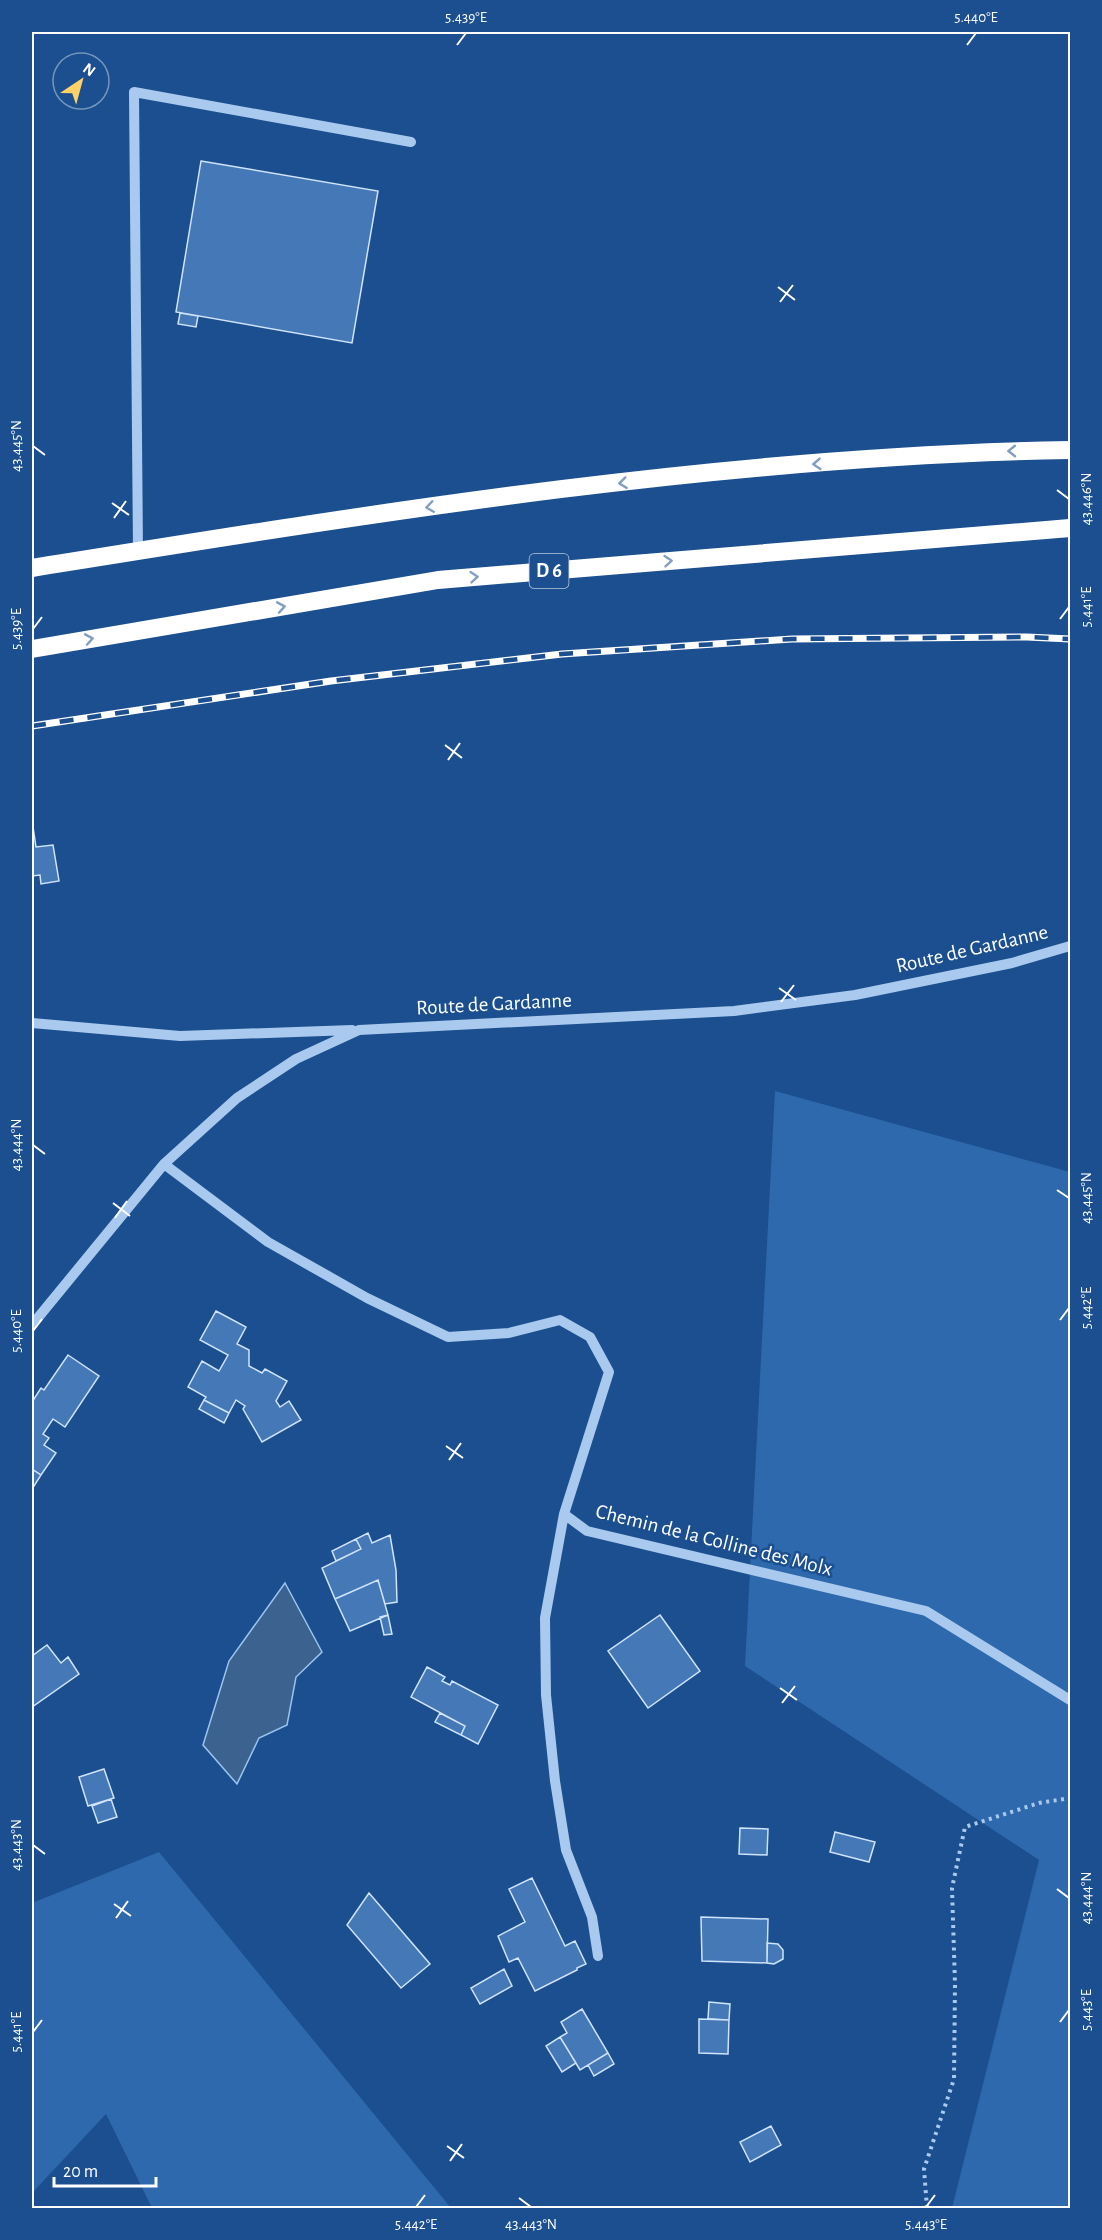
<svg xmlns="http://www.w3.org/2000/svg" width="1102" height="2240" viewBox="0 0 1102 2240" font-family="'Alegreya Sans',sans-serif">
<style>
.green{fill:#2e69ad}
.water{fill:#3c6290;stroke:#9cc4f0;stroke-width:1.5}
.building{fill:#4478b7;stroke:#cfe3fa;stroke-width:1.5}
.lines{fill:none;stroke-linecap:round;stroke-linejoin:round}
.path{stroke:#a9c9ee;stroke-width:4;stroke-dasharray:3 4.5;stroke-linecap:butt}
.minor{stroke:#a9c9ee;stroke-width:10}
.highway{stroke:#fff;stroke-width:18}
.rail-casing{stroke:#fff;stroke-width:7}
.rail{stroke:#1b4f8f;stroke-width:4.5;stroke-dasharray:14;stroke-linecap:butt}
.oneway{stroke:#829ec1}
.ticks{fill:none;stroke:#fff;stroke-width:2}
.labels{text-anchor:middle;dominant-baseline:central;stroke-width:5;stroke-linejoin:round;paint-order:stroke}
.shield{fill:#1b4f8f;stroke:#bbcadd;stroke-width:1.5}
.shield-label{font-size:20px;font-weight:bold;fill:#fff}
.street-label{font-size:21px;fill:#fff;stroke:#1b4f8f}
.neatline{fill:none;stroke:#fff;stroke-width:2}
.ticks-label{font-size:15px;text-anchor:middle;fill:#fff}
</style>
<rect width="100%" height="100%" fill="#1b4f8f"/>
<path class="green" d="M 775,1091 L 1070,1172 L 1070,2208 L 952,2208 L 1039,1860 L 745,1666 Z
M 159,1852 L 451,2208 L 152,2208 L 106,2114 L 32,2193 L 32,1903 Z"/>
<path class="water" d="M 285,1583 L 322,1652 L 296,1677 L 287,1725 L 259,1738 L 237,1784 L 203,1745 L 229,1661 Z"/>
<path class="building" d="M 201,161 L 378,191 L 352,343 L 176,312 Z
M 180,313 L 198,316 L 196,327 L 178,324 Z
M 32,820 L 36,847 L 53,845 L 59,881 L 41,884 L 40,875 L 32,876 Z
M 216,1311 L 246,1327 L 237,1344 L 249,1350 L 249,1366 L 262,1373 L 265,1369 L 287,1381 L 276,1401 L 280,1407 L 289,1401 L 301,1420 L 262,1442 L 243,1409 L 245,1406 L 236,1400 L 229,1413 L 204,1400 L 206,1397 L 188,1387 L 202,1361 L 219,1371 L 228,1355 L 200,1340 Z
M 68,1355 L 99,1376 L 65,1427 L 53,1419 L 43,1434 L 49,1438 L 44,1445 L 56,1453 L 41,1475 L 32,1469 L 32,1402 L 41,1388 L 44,1390 Z
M 204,1400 L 229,1413 L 224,1423 L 199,1409 Z
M 32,1469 L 41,1475 L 34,1486 L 32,1485 Z
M 368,1533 L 372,1543 L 390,1535 L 396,1570 L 397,1602 L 385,1604 L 378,1580 L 335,1599 L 322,1568 L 361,1549 L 356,1539 Z
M 356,1539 L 361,1549 L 336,1561 L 332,1551 Z
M 378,1580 L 388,1615 L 350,1631 L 335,1599 Z
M 388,1615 L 392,1634 L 384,1635 L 380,1617 Z
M 660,1615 L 700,1671 L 648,1708 L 608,1651 Z
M 47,1645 L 61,1663 L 68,1657 L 79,1674 L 32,1707 L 32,1656 Z
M 427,1667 L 445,1677 L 442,1681 L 450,1685 L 452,1681 L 498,1705 L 478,1744 L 461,1735 L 465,1726 L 411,1697 Z
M 440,1713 L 465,1726 L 461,1735 L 435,1722 Z
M 104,1769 L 114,1798 L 88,1806 L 79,1777 Z
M 111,1799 L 117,1817 L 98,1823 L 92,1806 Z
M 740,1828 L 768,1829 L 767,1855 L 739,1854 Z
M 835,1832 L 875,1842 L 869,1862 L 830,1852 Z
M 532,1878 L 565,1946 L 575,1941 L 586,1964 L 577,1968 L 577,1970 L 535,1991 L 518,1958 L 509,1962 L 498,1936 L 525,1922 L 509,1889 Z
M 369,1893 L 430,1964 L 401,1988 L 347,1925 Z
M 701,1917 L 768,1919 L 767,1963 L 702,1961 Z
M 767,1943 L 778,1944 L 783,1950 L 783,1959 L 774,1964 L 767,1963 Z
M 504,1969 L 512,1986 L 480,2004 L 471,1988 Z
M 709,2002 L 730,2004 L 729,2020 L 708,2019 Z
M 582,2009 L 608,2053 L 580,2070 L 560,2037 L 567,2033 L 561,2022 Z
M 699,2019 L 729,2020 L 728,2054 L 699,2053 Z
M 560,2037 L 576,2063 L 562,2072 L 546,2046 Z
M 608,2053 L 614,2064 L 594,2076 L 588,2065 Z
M 771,2126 L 781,2145 L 750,2162 L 740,2142 Z"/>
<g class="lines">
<path class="path" d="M 927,2208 L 924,2169 L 954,2079 L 955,1984 L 952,1888 L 965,1827 L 1039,1803 L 1070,1798"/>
<path class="minor" d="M 138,551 L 134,92 L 411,142
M 32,1023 L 180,1036 L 352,1030
M 164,1164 L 268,1242 L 367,1298 L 448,1337 L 509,1333 L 560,1320 L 590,1337 L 609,1372 L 564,1514 L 587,1531 L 926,1611 L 1070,1700
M 32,1325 L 164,1164 L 237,1098 L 296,1059 L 359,1030 L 734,1011 L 855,995 L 1012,963 L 1070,946
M 564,1514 L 545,1618 L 546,1695 L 555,1781 L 566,1850 L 592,1917 L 598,1956"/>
<path class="highway" d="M 32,568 C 375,513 722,456 1070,450
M 32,649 L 438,580 L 1070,528"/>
<defs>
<path id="rail" d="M 32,726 L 331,681 L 562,654 L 792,639 L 1027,637 L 1070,639"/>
</defs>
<use href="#rail" class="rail-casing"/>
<use href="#rail" class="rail"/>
</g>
<defs><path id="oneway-chevron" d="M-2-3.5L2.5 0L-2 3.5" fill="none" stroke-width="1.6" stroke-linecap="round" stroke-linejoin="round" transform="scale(1.5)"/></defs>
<g class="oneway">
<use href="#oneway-chevron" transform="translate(1012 451) rotate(179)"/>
<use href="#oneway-chevron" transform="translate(817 464) rotate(176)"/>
<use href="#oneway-chevron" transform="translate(623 483) rotate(173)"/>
<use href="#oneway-chevron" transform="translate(430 507) rotate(172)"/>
<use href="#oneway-chevron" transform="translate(668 561) rotate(-5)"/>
<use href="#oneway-chevron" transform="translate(474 577) rotate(-5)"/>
<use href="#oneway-chevron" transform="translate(281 607) rotate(-10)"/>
<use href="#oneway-chevron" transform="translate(89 639) rotate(-10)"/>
</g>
<path class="ticks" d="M 457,45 L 466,33M 967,45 L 976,33M 778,287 L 795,300M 780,302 L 793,285M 33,446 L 45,455M 1057,490 L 1069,499M 112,503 L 129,515M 114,518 L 126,501M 1060,619 L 1069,607M 33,629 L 42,617M 445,745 L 462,758M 448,760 L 460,743M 779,988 L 796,1000M 781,1002 L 794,985M 33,1145 L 45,1154M 1057,1190 L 1069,1198M 113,1203 L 130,1216M 115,1218 L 127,1201M 1060,1320 L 1069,1308M 33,1331 L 42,1319M 446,1446 L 463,1458M 449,1460 L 461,1443M 780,1688 L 797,1700M 782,1703 L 795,1686M 33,1845 L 45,1854M 1057,1889 L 1069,1898M 114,1904 L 131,1916M 116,1918 L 128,1901M 1060,2022 L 1069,2010M 33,2032 L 42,2020M 447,2146 L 464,2158M 450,2161 L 462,2144M 519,2198 L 531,2207M 416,2207 L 425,2195M 926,2207 L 935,2195"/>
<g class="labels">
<rect class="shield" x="529.5" y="554" width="39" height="34" rx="4.5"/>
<g class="shield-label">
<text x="549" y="571">D 6</text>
</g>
<g class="street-label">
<text transform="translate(972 949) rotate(-13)">Route de Gardanne</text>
<text transform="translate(494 1004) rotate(-3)">Route de Gardanne</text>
<text transform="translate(714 1540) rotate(14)">Chemin de la Colline des Molx</text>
</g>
</g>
<rect width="1102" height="2240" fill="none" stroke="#1b4f8f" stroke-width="66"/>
<g transform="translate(81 81) rotate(36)"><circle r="28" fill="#1b4f8f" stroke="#7695bc" stroke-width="1.5"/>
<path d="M0-4.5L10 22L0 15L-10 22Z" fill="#ffd166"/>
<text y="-9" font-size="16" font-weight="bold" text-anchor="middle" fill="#ffffff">N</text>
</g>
<path d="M54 2177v9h102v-9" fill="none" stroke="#ffffff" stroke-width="3"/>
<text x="63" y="2177" font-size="18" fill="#ffffff" stroke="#1b4f8f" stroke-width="4.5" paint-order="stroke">20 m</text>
<rect x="33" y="33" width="1036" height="2174" class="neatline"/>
<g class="ticks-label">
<text x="466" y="22">5.439°E</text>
<text x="976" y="22">5.440°E</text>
<text transform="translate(16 446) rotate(-90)" y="5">43.445°N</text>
<text transform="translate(1086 499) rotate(-90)" y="5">43.446°N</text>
<text transform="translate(1086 607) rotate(-90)" y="5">5.441°E</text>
<text transform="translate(16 629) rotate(-90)" y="5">5.439°E</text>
<text transform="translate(16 1145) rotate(-90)" y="5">43.444°N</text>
<text transform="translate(1086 1198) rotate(-90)" y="5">43.445°N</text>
<text transform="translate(1086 1308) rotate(-90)" y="5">5.442°E</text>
<text transform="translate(16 1331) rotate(-90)" y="5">5.440°E</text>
<text transform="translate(16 1845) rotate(-90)" y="5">43.443°N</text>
<text transform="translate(1086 1898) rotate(-90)" y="5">43.444°N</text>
<text transform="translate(1086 2010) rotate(-90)" y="5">5.443°E</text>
<text transform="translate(16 2032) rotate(-90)" y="5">5.441°E</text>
<text x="416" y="2229">5.442°E</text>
<text x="531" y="2229">43.443°N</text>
<text x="926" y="2229">5.443°E</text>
</g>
</svg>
